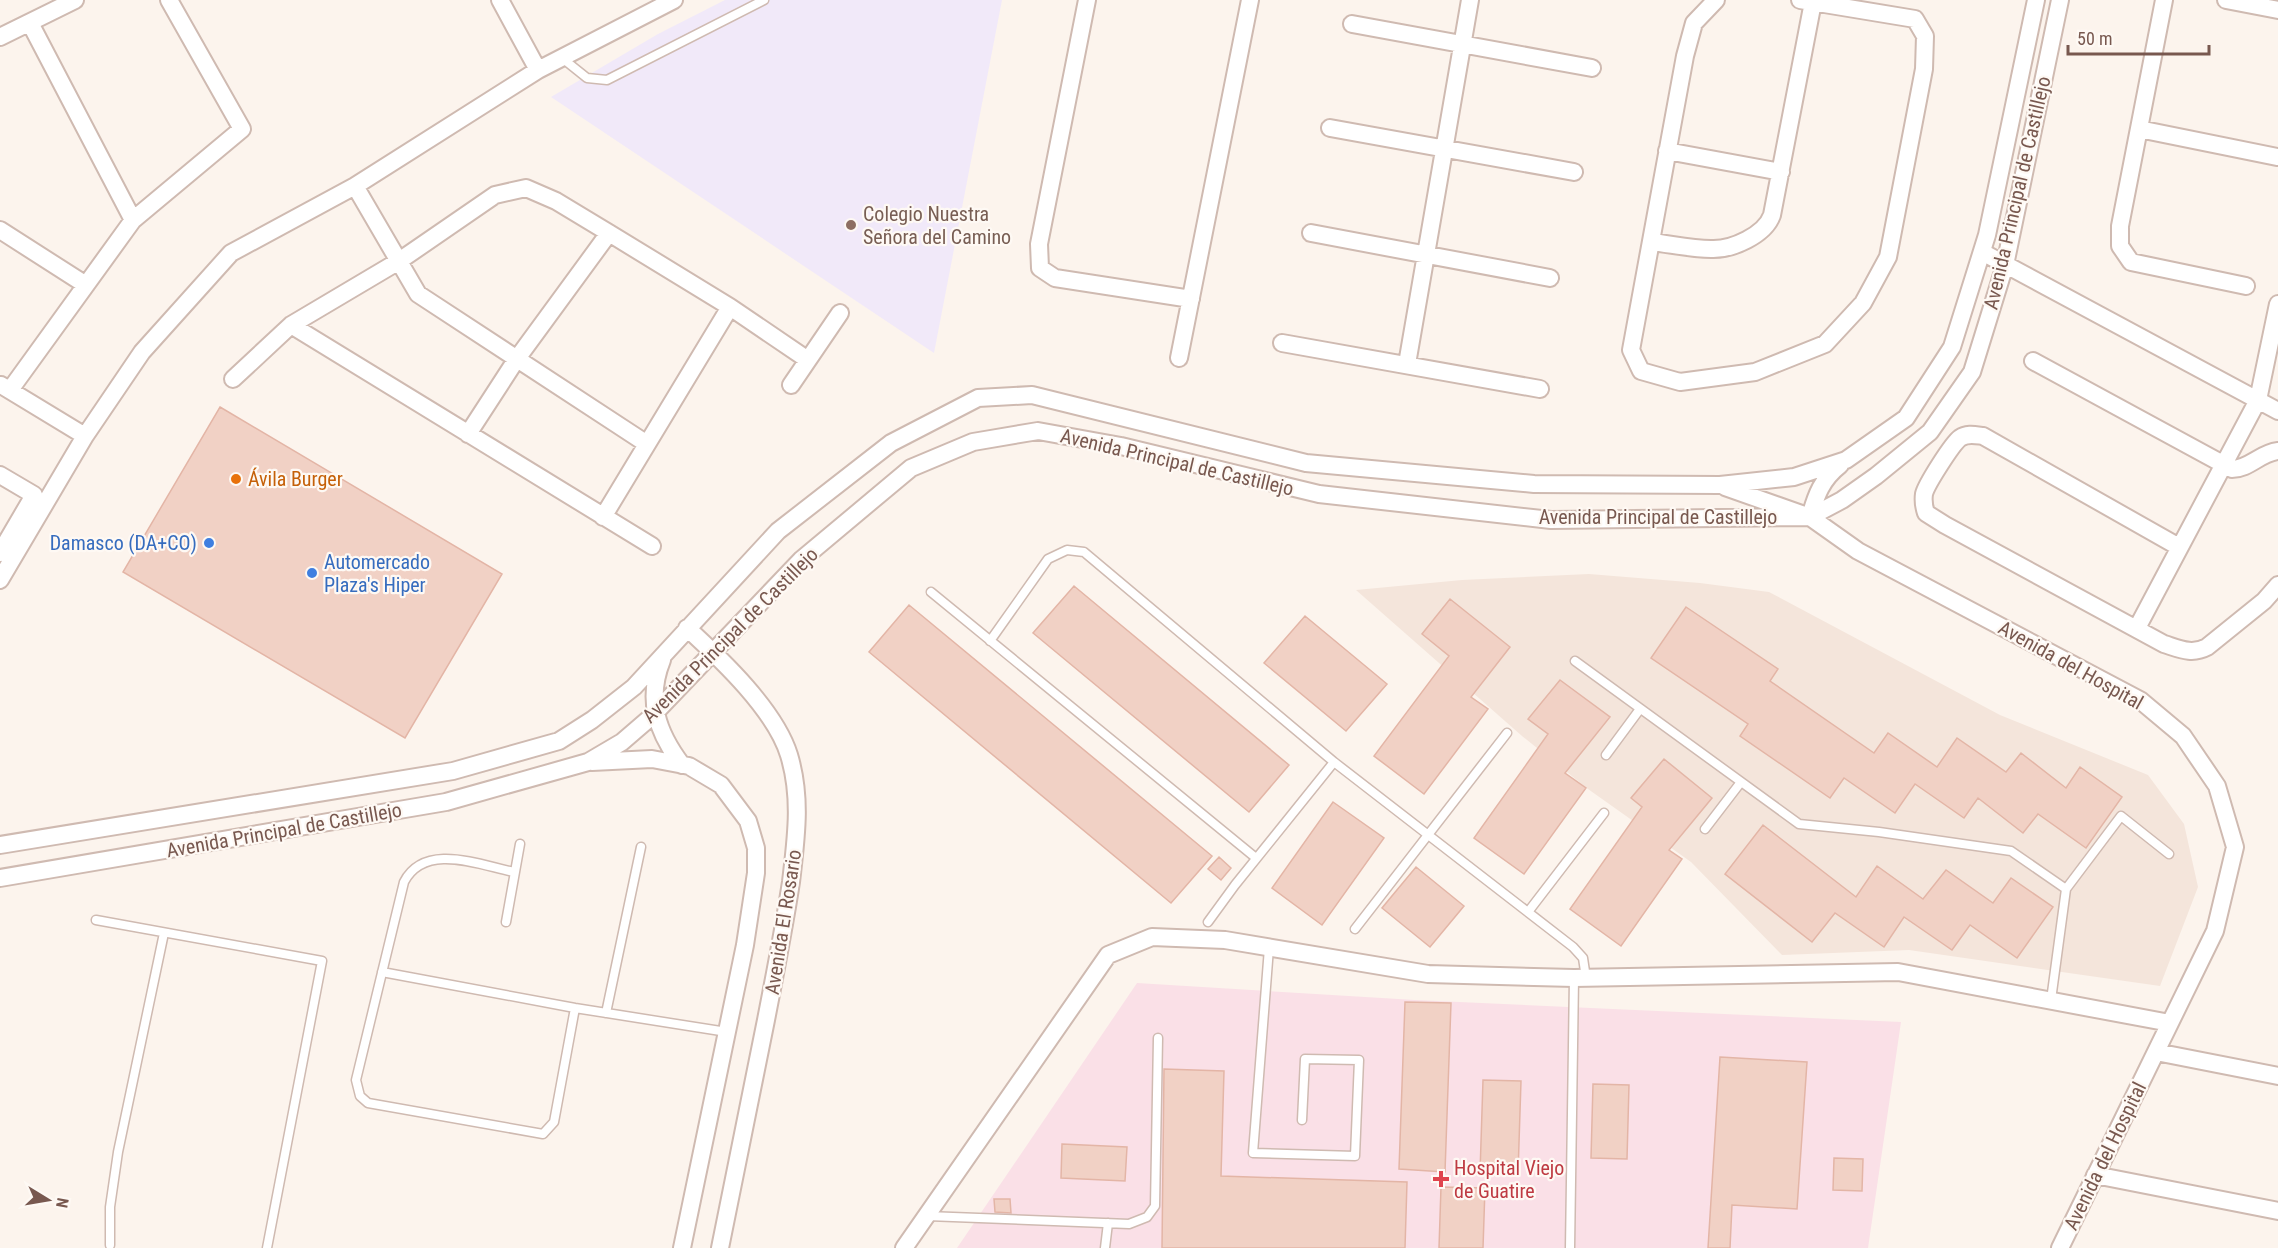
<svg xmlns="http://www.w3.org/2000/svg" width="2278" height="1248" viewBox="0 0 2278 1248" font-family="'Roboto Condensed',sans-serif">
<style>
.residential{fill:#f4e5db}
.education{fill:#f1e9f9}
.medical{fill:#fae0e7}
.building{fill:#f1d1c5;stroke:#e3b5a6;stroke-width:1.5}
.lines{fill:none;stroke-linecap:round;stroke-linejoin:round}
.service-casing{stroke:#cfbab1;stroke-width:11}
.minor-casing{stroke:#cfbab1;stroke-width:20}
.service{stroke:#fff;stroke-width:8}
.minor{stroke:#fff;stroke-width:16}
.education-dot{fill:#8d6e63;stroke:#fef9f4;stroke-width:2}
.food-dot{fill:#e8710a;stroke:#fef9f4;stroke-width:2}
.shop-dot{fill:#3f7fe0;stroke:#fef9f4;stroke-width:2}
.health-dot{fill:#e0444e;stroke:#fef9f4;stroke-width:2}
.labels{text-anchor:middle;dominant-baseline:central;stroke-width:4.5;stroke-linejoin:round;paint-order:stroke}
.street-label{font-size:20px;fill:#78584f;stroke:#fef9f4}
.education-label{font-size:20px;fill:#785e54;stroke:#fef9f4;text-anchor:start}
.food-label{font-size:20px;fill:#c56008;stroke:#fef9f4;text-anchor:start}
.shop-label{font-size:20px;fill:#366cbe;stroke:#fef9f4;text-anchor:end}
.health-label{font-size:20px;fill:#be3a42;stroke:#fef9f4;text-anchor:start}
</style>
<rect width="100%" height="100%" fill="#fcf4ed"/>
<path class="residential" d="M 1589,574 L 1700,583 L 1769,592 L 2000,715 L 2148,775 L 2184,824 L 2198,887 L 2160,986 L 1909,950 L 1782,955 L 1691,862 L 1588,789 L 1522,736 L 1356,590 L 1462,580 Z"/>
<path class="education" d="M 725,0 L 1002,0 L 934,353 L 551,97 L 658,34 Z"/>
<path class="medical" d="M 1137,983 L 1415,1000 L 1901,1022 L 1868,1248 L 957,1248 Z"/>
<path class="building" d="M 220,407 L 502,574 L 405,738 L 123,572 Z
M 1074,586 L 1289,765 L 1249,812 L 1033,633 Z
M 1450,599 L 1510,647 L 1471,697 L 1488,709 L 1424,794 L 1374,756 L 1449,656 L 1422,634 Z
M 909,605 L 1212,856 L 1171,903 L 869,652 Z
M 1686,607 L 1778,669 L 1770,681 L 1874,753 L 1888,733 L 1937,767 L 1957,738 L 2006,772 L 2021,753 L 2066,788 L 2080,767 L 2122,797 L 2086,848 L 2038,814 L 2023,833 L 1978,798 L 1964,818 L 1915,784 L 1895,813 L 1844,778 L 1830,798 L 1740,736 L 1748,724 L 1651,658 Z
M 1305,616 L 1387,684 L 1346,731 L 1264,663 Z
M 1560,680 L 1610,717 L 1565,773 L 1586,788 L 1524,874 L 1474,838 L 1548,734 L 1528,719 Z
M 1664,759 L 1712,798 L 1669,850 L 1682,859 L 1621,946 L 1570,909 L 1642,807 L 1631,798 Z
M 1333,802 L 1384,838 L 1322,925 L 1272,888 Z
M 1763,825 L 1856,897 L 1877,866 L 1923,899 L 1946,870 L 1993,903 L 2011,878 L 2053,907 L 2017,958 L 1970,925 L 1952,950 L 1904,917 L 1884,947 L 1835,913 L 1812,942 L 1725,874 Z
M 1219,857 L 1231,868 L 1221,880 L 1208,869 Z
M 1416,867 L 1464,906 L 1430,947 L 1382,908 Z
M 1405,1002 L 1451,1003 L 1445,1172 L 1399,1169 Z
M 1720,1057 L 1807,1062 L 1797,1209 L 1732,1205 L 1730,1248 L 1708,1248 Z
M 1164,1069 L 1224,1071 L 1221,1176 L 1407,1182 L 1405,1248 L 1162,1248 Z
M 1483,1080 L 1521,1081 L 1518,1174 L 1480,1173 Z
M 1593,1084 L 1629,1085 L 1627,1159 L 1591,1158 Z
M 1062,1144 L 1127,1147 L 1125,1181 L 1061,1178 Z
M 1834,1158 L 1863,1159 L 1862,1191 L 1833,1190 Z
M 1441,1187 L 1485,1188 L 1483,1248 L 1439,1248 Z
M 994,1199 L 1010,1199 L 1011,1213 L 995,1212 Z"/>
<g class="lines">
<defs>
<path id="service" d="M 562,58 L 587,78 L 607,80 L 764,0
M 931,592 L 1256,858
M 990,641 L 1048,559 L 1067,550 L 1084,552 L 1334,762 L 1573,947 L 1583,958 L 1586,978
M 1575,661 L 1799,824 L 1879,832 L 2011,851 L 2066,889 L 2051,1000
M 1606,755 L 1640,709
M 1705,829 L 1741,782
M 514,872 C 479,865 425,842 404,882 L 356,1080 L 360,1096 L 368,1103 L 543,1134 L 554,1122 L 575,1008
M 2066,889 L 2121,816 L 2169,854
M 1528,912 L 1604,813
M 96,920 L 322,961 L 267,1248
M 506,922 L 520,844
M 1208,922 L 1235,885 L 1334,762
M 1355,929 L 1507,733
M 1269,948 L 1253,1153 L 1355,1156 L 1359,1060 L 1305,1059 L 1302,1120
M 382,972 L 575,1008 L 727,1032
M 606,1013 L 641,847
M 927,1216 L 1129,1224 L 1147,1217 L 1155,1206 L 1158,1038
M 110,1245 L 110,1207 L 118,1152 L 164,933
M 1105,1248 L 1108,1223
M 1570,1248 L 1574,978"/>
<path id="minor" d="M 500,0 L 538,70
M 1087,0 L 1039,244 L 1040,268 L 1055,278 L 1191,299
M 1716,0 L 1694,23 L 1685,56 L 1631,350 L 1641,371 L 1680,382 L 1755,372 L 1825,344 L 1863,303 L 1888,257 L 1924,69 L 1925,36 L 1915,19 L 1800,0
M 2164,0 L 2120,226 L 2120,246 L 2131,262 L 2246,286
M 2226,0 L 2278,10
M 30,23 L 133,220
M 1352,24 L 1592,68
M 0,37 L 75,0
M 1330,128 L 1574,172
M 2139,129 L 2277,157
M 1667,151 L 1781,172
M 355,186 L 418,294 L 647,444
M 0,230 L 86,285
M 1311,233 L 1550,278
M 1651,242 C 1670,244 1691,249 1711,249 C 1732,250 1765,235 1772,215 L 1813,2
M 1982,252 L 2278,411
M 291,325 L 652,546
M 1282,343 L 1540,389
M 1179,358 L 1250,0
M 2033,361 L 2232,469 C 2249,469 2260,453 2278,451
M 1407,364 L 1470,0
M 233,379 L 291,325 L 399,261 L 495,195 L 526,188 L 556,201 L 609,233 L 730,307 L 808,360
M 1,385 L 85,436
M 791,385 L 840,313
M 10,390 L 133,220 L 242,129 L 169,0
M 468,434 L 516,360 L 609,233
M 0,475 L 34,495 L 0,553
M 1725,487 L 1810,517 L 1858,551 L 2140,700 L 2183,736 L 2217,786 L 2235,847 L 2215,931 L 2060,1248
M 603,517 L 730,307
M 1810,517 C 1816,495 1822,479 1840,465
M 2179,547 L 1983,436 C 1975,435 1967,433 1960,438 C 1952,444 1926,485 1924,494 C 1923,501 1924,507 1926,513 L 1945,525 L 2164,644 C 2180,649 2192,655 2207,647 L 2264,601 L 2278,585
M 0,580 L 85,436 L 142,352 L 231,253 L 355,186 L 538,70 L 674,0
M 687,628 C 722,660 775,710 789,755 C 802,798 796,838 791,882 C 784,928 775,974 766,1020 C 751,1096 735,1172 720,1248
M 2137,628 L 2258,400 L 2278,304
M 662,660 C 646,700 657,732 682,765
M 592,762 L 652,759 L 689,766 L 721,785 L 748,821 L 756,848 L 756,873 L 745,945 L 682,1248
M 0,845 L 453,771 L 559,741 L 592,720 L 634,687 L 778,531 L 891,443 L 978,398 L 1032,395 L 1306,463 L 1534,484 L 1720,485 L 1794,477 L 1846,460 L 1906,418 L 1952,347 L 1987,235 L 2036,0
M 0,878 L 446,802 L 588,762 L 622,742 L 651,717 L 801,560 L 911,468 L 973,442 L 1038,431 L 1121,446 L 1319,494 L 1551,520 L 1810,517 L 1842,500 L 1876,476 L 1930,432 L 1972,372 L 2005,265 L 2060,0
M 2156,1052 L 2278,1076
M 2095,1175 L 2278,1211
M 904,1248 L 1108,955 L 1152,937 L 1225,940 L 1428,974 L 1574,978 L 1898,972 L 2170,1023"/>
</defs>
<use href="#service" class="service-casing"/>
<use href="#minor" class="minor-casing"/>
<use href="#service" class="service"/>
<use href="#minor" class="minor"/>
</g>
<circle class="education-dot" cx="851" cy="225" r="6"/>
<circle class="food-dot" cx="236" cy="479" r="6"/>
<g class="shop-dot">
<circle cx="209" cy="543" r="6"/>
<circle cx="312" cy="573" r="6"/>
</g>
<path class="health-dot" d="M1438 1170h6v6h6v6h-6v6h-6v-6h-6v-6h6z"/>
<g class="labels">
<g class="street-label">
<text transform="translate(2017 193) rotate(-77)">Avenida Principal de Castillejo</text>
<text transform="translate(1177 462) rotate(13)">Avenida Principal de Castillejo</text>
<text x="1658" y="517">Avenida Principal de Castillejo</text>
<text transform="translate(730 635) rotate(-45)">Avenida Principal de Castillejo</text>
<text transform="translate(2071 665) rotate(29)">Avenida del Hospital</text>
<text transform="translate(284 830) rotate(-10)">Avenida Principal de Castillejo</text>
<text transform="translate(783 922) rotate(-81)">Avenida El Rosario</text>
<text transform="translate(2105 1156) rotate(-64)">Avenida del Hospital</text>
</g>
<g class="education-label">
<text x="863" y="214">Colegio Nuestra<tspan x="863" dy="23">Señora del Camino</tspan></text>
</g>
<g class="food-label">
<text x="248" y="479">Ávila Burger</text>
</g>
<g class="shop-label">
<text x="197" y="543">Damasco (DA+CO)</text>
<text x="324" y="562" text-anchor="start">Automercado<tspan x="324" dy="23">Plaza's Hiper</tspan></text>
</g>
<g class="health-label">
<text x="1454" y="1168">Hospital Viejo<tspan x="1454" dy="23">de Guatire</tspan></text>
</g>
</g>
<g transform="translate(48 1200) rotate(101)" stroke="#fef9f4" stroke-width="4.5" paint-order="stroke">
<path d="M0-4.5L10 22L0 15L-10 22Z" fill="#78584f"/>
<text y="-9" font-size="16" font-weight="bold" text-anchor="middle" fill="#78584f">N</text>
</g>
<path d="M2068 45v9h141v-9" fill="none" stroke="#78584f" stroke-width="3"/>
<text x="2077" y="45" font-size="18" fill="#78584f" stroke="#fef9f4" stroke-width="4.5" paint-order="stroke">50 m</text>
</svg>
